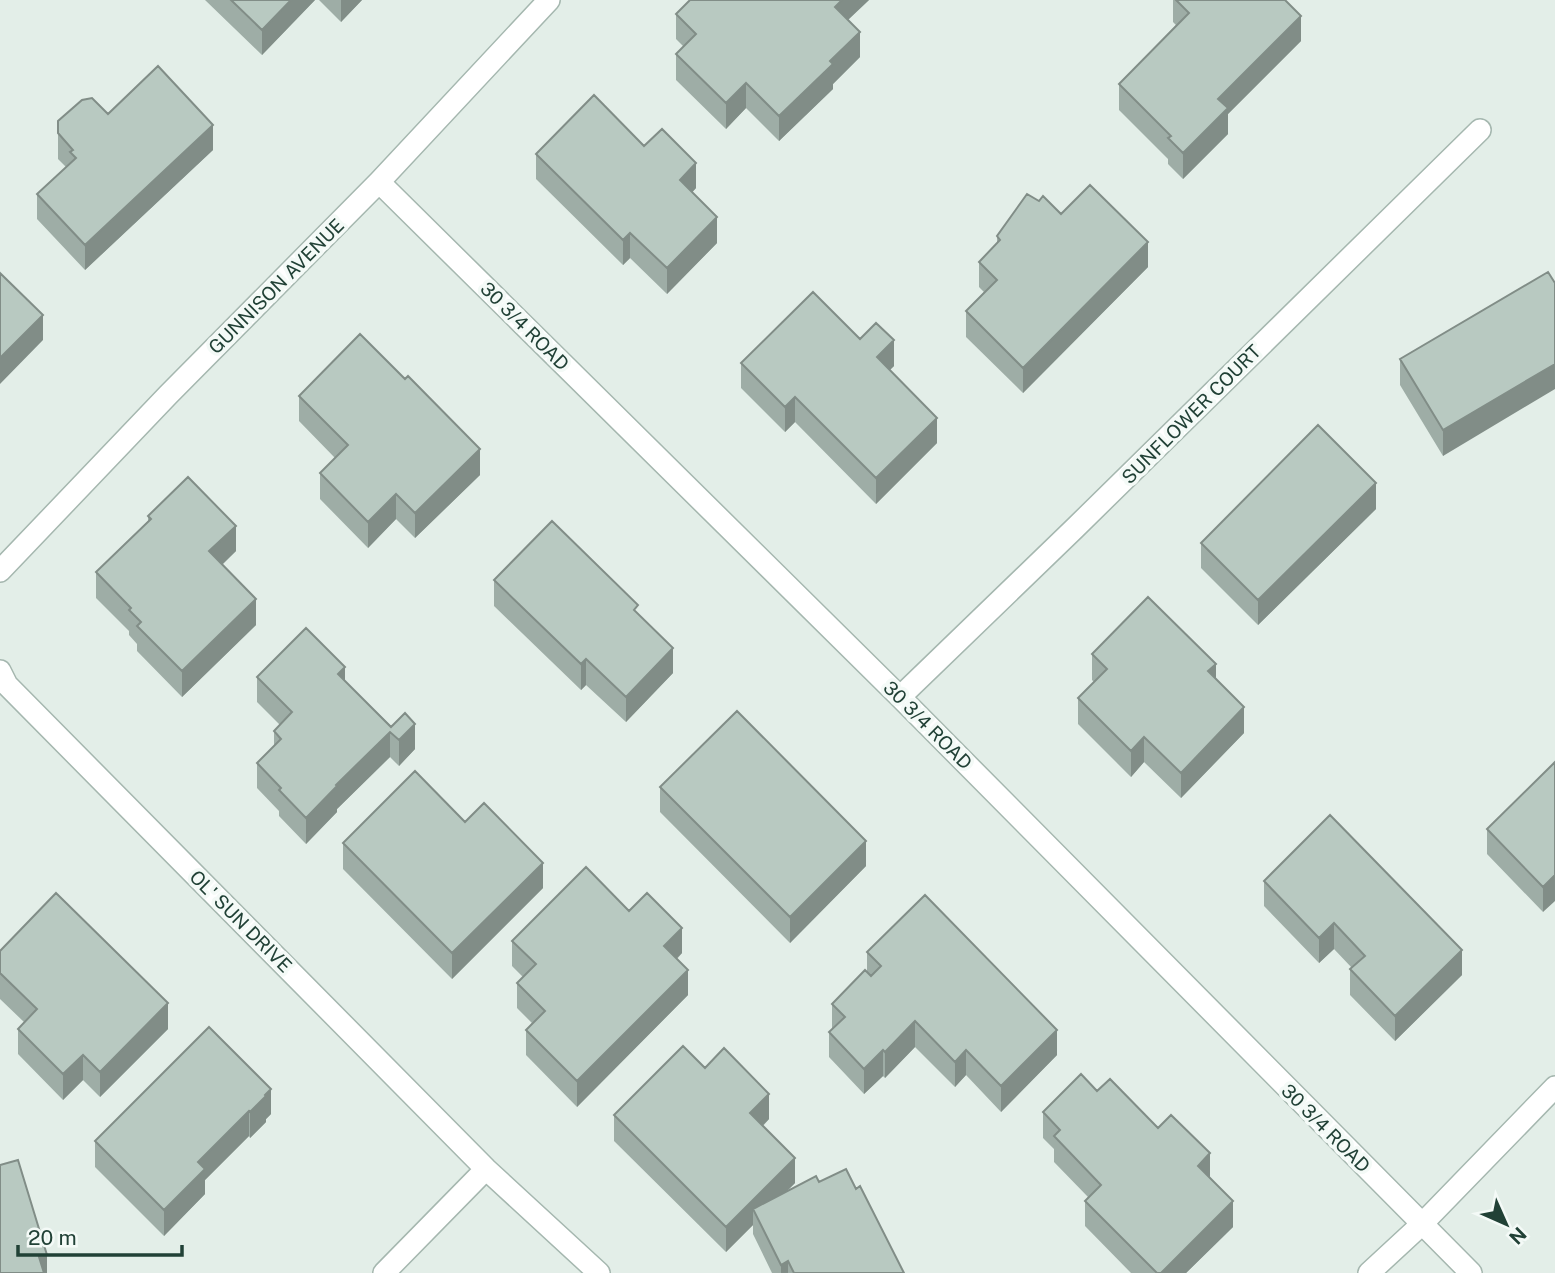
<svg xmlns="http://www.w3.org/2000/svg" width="1555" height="1273" viewBox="0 0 1555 1273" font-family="'Public Sans',sans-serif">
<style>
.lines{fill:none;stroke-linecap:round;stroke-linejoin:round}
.minor-casing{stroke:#a5b7af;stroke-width:24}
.minor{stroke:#fff;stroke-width:21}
.wall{fill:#9eada6}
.shaded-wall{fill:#818d87}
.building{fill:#b8c9c1;stroke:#818d87;stroke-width:2}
.labels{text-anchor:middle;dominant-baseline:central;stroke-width:7;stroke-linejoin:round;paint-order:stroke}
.street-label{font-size:19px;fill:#214136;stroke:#f4faf7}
</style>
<rect width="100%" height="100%" fill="#e3eee8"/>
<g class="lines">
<defs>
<path id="minor" d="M 379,182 L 900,697 L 1471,1273
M 0,571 L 168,395 L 379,182 L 549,0
M 0,671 L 7,685 L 486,1169 L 599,1273
M 900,697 L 1075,528 L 1480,130
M 384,1273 L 486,1169
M 1369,1273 L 1422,1224 L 1555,1087"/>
</defs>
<use href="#minor" class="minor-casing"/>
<use href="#minor" class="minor"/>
</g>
<path class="wall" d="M 205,0 L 315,0 L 262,55 Z
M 319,0 L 362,0 L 341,22 Z
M 869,0 L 848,20 L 860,57 L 833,84 L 833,89 L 779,141 L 746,108 L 726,129 L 676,80 L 676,54 L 684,47 L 676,39 L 676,14 Z
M 1173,0 L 1285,0 L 1301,41 L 1228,114 L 1228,134 L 1183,179 L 1168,164 L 1168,159 L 1119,110 L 1119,84 L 1176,25 L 1173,22 Z
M 108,114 L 213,150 L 85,270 L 37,219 L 37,194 L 66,167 L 58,159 L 58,121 Z
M 644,146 L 696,188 L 692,192 L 717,243 L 667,294 L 630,258 L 623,265 L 536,179 L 536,154 Z
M 1039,201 L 1061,214 L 1148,267 L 1023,393 L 966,337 L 966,311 L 984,292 L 979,287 L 979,262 L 997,244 L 997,236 Z
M 1548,272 L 1443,456 L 1400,385 L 1400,359 Z
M 860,339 L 894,366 L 890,370 L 937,443 L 876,504 L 795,422 L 785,432 L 741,388 L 741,363 Z
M 299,396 L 480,475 L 415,538 L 396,519 L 368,548 L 320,499 L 320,473 L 335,458 L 299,421 Z
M 1376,509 L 1258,625 L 1201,568 L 1201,543 Z
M 148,516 L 236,551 L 222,565 L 256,625 L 182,697 L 137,651 L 137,644 L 129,635 L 129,631 L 96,598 L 96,572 L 148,521 Z
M 494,580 L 638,614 L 673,673 L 626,722 L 586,685 L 581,690 L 494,606 Z
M 1092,654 L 1216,679 L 1244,733 L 1181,798 L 1144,762 L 1131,777 L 1078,724 L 1078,698 L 1094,682 L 1092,680 Z
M 257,677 L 345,681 L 415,749 L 399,766 L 390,757 L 337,809 L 337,812 L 306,844 L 279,816 L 279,811 L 257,788 L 257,763 L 274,746 L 274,731 L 280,725 L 257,702 Z
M 1555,762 L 1543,912 L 1487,854 L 1487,829 Z
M 660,787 L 866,866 L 790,943 L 660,812 Z
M 465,822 L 543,888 L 452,979 L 343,869 L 343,843 Z
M 1264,881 L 1462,975 L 1395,1041 L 1350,995 L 1350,969 L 1352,968 L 1334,949 L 1319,963 L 1264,906 Z
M 629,911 L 682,953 L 677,959 L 688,995 L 577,1107 L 526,1055 L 526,1030 L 532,1023 L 517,1008 L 517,983 L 523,977 L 512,966 L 512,941 Z
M 0,951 L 168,1029 L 100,1097 L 83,1080 L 63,1100 L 18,1054 L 18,1029 L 24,1022 L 0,999 Z
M 867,952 L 1057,1055 L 1001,1112 L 966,1075 L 955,1087 L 915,1047 L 885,1078 L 883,1076 L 864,1094 L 829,1057 L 829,1032 L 832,1029 L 832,1004 L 867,972 Z
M 209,1027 L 271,1114 L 266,1119 L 266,1122 L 250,1138 L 249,1136 L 205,1180 L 205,1194 L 164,1236 L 95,1167 L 95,1141 Z
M 705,1068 L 769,1119 L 763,1126 L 795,1183 L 786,1192 L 819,1182 L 856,1189 L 904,1273 L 772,1273 L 753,1234 L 753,1225 L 726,1252 L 614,1141 L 614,1115 Z
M 1097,1091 L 1210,1179 L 1233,1227 L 1186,1273 L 1131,1273 L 1085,1226 L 1085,1201 L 1088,1197 L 1054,1162 L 1054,1149 L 1043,1138 L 1043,1112 Z"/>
<path class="shaded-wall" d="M 291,0 L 315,0 L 262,55 L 262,30 Z
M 341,0 L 362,0 L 341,22 Z
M 842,0 L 869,0 L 835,32 L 835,7 Z
M 1301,16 L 1301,41 L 1228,114 L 1228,134 L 1183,179 L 1183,153 L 1218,99 Z
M 860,32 L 860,57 L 833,84 L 833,89 L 779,141 L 779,116 L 830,61 Z
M 746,83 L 746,108 L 726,129 L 726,103 Z
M 213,125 L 213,150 L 85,270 L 85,245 Z
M 696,163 L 696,188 L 680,206 L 680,180 Z
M 717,217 L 717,243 L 667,294 L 667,268 Z
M 630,233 L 630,258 L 623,265 L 623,240 Z
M 1148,242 L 1148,267 L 1023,393 L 1023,368 Z
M 43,315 L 43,340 L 0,384 L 0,358 Z
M 894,340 L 894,366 L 877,382 L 877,357 Z
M 1555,364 L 1555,389 L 1443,456 L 1443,430 Z
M 795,397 L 795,422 L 785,432 L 785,407 Z
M 937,418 L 937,443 L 876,504 L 876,478 Z
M 480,449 L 480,475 L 415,538 L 415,513 Z
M 1376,483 L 1376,509 L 1258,625 L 1258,600 Z
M 396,494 L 396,519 L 368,548 L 368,522 Z
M 236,526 L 236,551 L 209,577 L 209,551 Z
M 256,599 L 256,625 L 182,697 L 182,671 Z
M 673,648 L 673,673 L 626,722 L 626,697 Z
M 586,659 L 586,685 L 581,690 L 581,664 Z
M 1216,664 L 1216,689 L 1208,671 Z
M 345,667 L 345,692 L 338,674 Z
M 1244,707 L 1244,733 L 1181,798 L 1181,773 Z
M 415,724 L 415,749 L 399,766 L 399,740 Z
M 390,732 L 390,757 L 337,809 L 337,812 L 306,844 L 306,818 L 336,785 Z
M 1144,737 L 1144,762 L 1131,777 L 1131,751 Z
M 866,841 L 866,866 L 790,943 L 790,917 Z
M 543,863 L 543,888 L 452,979 L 452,953 Z
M 1555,875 L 1555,901 L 1543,912 L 1543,887 Z
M 1334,923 L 1334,949 L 1319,963 L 1319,938 Z
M 682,928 L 682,953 L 664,971 L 664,946 Z
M 1462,950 L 1462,975 L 1395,1041 L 1395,1016 Z
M 688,970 L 688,995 L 577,1107 L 577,1081 Z
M 168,1003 L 168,1029 L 100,1097 L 100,1072 Z
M 915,1021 L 915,1047 L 885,1078 L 885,1052 Z
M 1057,1030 L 1057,1055 L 1001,1112 L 1001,1086 Z
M 883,1050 L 883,1076 L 864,1094 L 864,1069 Z
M 966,1050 L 966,1075 L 955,1087 L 955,1062 Z
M 83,1055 L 83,1080 L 63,1100 L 63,1074 Z
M 271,1089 L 271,1114 L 266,1119 L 266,1122 L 250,1138 L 250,1112 Z
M 769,1094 L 769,1119 L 750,1138 L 750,1113 Z
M 249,1111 L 249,1136 L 205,1180 L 205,1194 L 164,1236 L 164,1210 L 198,1162 Z
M 1210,1153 L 1210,1179 L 1198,1166 Z
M 795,1158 L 795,1183 L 758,1220 L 753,1209 L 753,1225 L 726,1252 L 726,1227 Z
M 1233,1201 L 1233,1227 L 1186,1273 L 1161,1273 Z
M 47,1255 L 47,1273 L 39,1273 L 39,1257 Z
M 788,1261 L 788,1273 L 781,1273 L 781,1265 Z"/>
<path class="building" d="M 231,0 L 291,0 L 262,30 Z
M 690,0 L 842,0 L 835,7 L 860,32 L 830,61 L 833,64 L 779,116 L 746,83 L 726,103 L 676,54 L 696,34 L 676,14 Z
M 1176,0 L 1285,0 L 1301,16 L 1218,99 L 1228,108 L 1183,153 L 1168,138 L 1171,136 L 1119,84 L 1189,13 Z
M 158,66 L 213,125 L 85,245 L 37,194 L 76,158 L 70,152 L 73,150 L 58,133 L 58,121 L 82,100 L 92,98 L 108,114 Z
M 594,95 L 644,146 L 662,129 L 696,163 L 680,180 L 717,217 L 667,268 L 630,233 L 623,240 L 536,154 Z
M 1090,185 L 1148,242 L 1023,368 L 966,311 L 997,280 L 979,262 L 1000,240 L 997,236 L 1027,194 L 1039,201 L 1043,196 L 1061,214 Z
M 1548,272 L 1555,283 L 1555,364 L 1443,430 L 1400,359 Z
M 0,273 L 43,315 L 0,358 Z
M 813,292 L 860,339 L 876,323 L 894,340 L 877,357 L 937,418 L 876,478 L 795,397 L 785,407 L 741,363 Z
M 360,334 L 405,379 L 408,376 L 480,449 L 415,513 L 396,494 L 368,522 L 320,473 L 348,445 L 299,396 Z
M 1318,425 L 1376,483 L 1258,600 L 1201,543 Z
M 188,477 L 236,526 L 209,551 L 256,599 L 182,671 L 137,626 L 141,622 L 129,610 L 131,608 L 96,572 L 151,519 L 148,516 Z
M 552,521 L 638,605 L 634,610 L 673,648 L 626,697 L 586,659 L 581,664 L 494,580 Z
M 1148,597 L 1216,664 L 1208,671 L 1244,707 L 1181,773 L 1144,737 L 1131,751 L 1078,698 L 1107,669 L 1092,654 Z
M 306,628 L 345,667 L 338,674 L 391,727 L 405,713 L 415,724 L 399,740 L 390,732 L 336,785 L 337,786 L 306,818 L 279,790 L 281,788 L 257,763 L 281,739 L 274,731 L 292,712 L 257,677 Z
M 737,711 L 866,841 L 790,917 L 660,787 Z
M 1555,762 L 1555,875 L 1543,887 L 1487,829 Z
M 415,771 L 465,822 L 484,803 L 543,863 L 452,953 L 343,843 Z
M 1330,815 L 1462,950 L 1395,1016 L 1350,969 L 1365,956 L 1334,923 L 1319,938 L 1264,881 Z
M 586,867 L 629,911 L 647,893 L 682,928 L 664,946 L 688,970 L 577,1081 L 526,1030 L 545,1011 L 517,983 L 536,964 L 512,941 Z
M 56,893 L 168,1003 L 100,1072 L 83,1055 L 63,1074 L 18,1029 L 37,1009 L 0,973 L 0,951 Z
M 925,895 L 1057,1030 L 1001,1086 L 966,1050 L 955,1062 L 915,1021 L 885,1052 L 883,1050 L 864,1069 L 829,1032 L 845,1017 L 832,1004 L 865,970 L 871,976 L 881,966 L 867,952 Z
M 209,1027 L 271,1089 L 265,1095 L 266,1096 L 250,1112 L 249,1111 L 198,1162 L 205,1169 L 164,1210 L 95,1141 Z
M 683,1046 L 705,1068 L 724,1048 L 769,1094 L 750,1113 L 795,1158 L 726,1227 L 614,1115 Z
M 1081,1074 L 1097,1091 L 1110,1079 L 1158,1128 L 1171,1115 L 1210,1153 L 1198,1166 L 1233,1201 L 1161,1273 L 1157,1273 L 1085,1201 L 1101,1185 L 1054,1136 L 1060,1130 L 1043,1112 Z
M 18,1160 L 47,1255 L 39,1257 L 44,1273 L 0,1273 L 0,1165 Z
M 846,1169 L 856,1189 L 860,1186 L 904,1273 L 794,1273 L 788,1261 L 781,1265 L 753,1209 L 816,1176 L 819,1182 Z"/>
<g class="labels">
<g class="street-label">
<text transform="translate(276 286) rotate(-45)">GUNNISON AVENUE</text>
<text transform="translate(525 326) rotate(45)">30 3/4 ROAD</text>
<text transform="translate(1191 414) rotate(-45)">SUNFLOWER COURT</text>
<text transform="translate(928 725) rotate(45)">30 3/4 ROAD</text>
<text transform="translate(241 921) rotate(45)">OL' SUN DRIVE</text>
<text transform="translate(1326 1128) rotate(45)">30 3/4 ROAD</text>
</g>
</g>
<g transform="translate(1506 1224) rotate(135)" stroke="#f4faf7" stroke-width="5" paint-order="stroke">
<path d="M0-5L12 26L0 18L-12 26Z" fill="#214136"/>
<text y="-10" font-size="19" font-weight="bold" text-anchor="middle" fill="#214136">N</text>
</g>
<path d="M18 1245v10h164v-10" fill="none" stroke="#214136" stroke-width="3.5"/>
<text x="28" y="1245" font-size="21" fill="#214136" stroke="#f4faf7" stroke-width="5" paint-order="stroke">20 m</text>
</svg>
